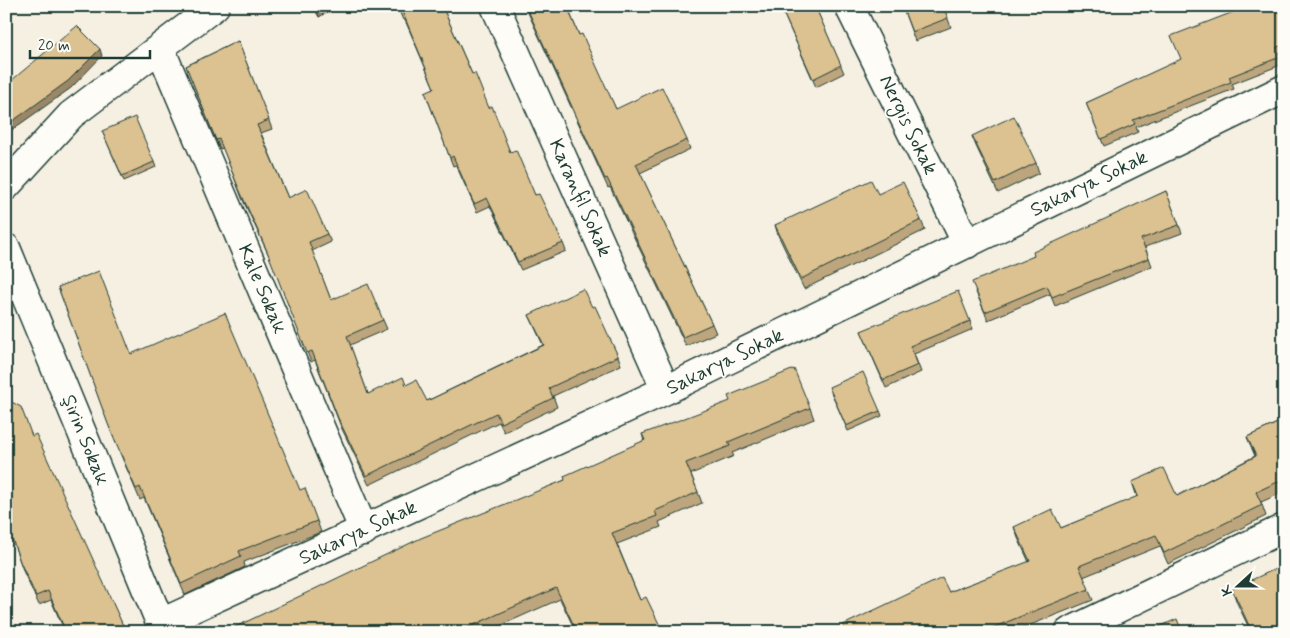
<svg xmlns="http://www.w3.org/2000/svg" width="1290" height="638" viewBox="0 0 1290 638" font-family="Mynerve,sans-serif">
<style>
.lines{fill:none;stroke-linecap:round;stroke-linejoin:round}
.minor-casing{stroke:#1f3d34;stroke-width:31}
.minor{stroke:#fdfcf7;stroke-width:28}
.wall{fill:#bda67d;stroke:#1f3d34}
.shaded-wall{fill:#9a8766;stroke:#1f3d34}
.building{fill:#dcc191;stroke:#1f3d34}
.labels{text-anchor:middle;dominant-baseline:central;stroke-width:4;stroke-linejoin:round;paint-order:stroke}
.street-label{font-size:20px;fill:#1f3d34;stroke:#fdfcf7}
</style>
<rect width="100%" height="100%" fill="#f6f0e3"/>
<filter id="ink" filterUnits="userSpaceOnUse"><feTurbulence type="fractalNoise" baseFrequency=".02" numOctaves="2"/><feDisplacementMap in="SourceGraphic" scale="10" xChannelSelector="R" yChannelSelector="G"/><feConvolveMatrix kernelMatrix="1 2 1 2 8 2 1 2 1" color-interpolation-filters="sRGB"/></filter>
<g filter="url(#ink)">
<g class="lines">
<defs>
<path id="minor" d="M 495,6 L 666,390
M 849,6 L 967,244
M 160,48 L 364,531
M 6,186 L 71,115 L 215,6
M 6,248 L 164,632
M 161,623 L 666,390 L 1284,89
M 1069,632 L 1284,528"/>
</defs>
<use href="#minor" class="minor-casing"/>
<use href="#minor" class="minor"/>
</g>
<path class="wall" d="M 313,6 L 336,6 L 319,17 Z
M 397,6 L 442,6 L 472,74 L 510,152 L 563,243 L 566,251 L 521,270 L 490,206 L 477,212 L 456,165 L 453,166 L 428,100 L 434,88 L 405,20 L 403,20 Z
M 525,6 L 567,6 L 579,35 L 616,109 L 687,140 L 690,149 L 640,173 L 712,324 L 716,333 L 686,346 L 610,187 L 608,188 Z
M 780,6 L 815,6 L 844,73 L 816,87 Z
M 902,6 L 943,6 L 951,27 L 915,41 Z
M 1284,6 L 1284,53 L 1280,55 L 1283,64 L 1232,84 L 1234,89 L 1136,127 L 1138,132 L 1104,146 L 1086,103 L 1181,60 Z
M 238,41 L 272,129 L 261,133 L 288,198 L 327,234 L 331,242 L 312,251 L 331,300 L 383,320 L 387,329 L 350,345 L 368,394 L 406,385 L 427,401 L 543,345 L 529,315 L 592,307 L 618,356 L 621,365 L 553,396 L 557,407 L 504,432 L 499,422 L 369,485 L 341,427 L 315,360 L 311,362 L 271,260 L 242,198 L 223,148 L 220,149 L 186,66 Z
M 102,131 L 154,162 L 156,167 L 124,181 Z
M 972,136 L 1036,163 L 1039,173 L 998,193 L 976,146 Z
M 1166,191 L 1182,233 L 1145,247 L 1152,266 L 1055,306 L 1050,294 L 988,320 L 975,290 L 1034,256 Z
M 878,194 L 921,220 L 925,230 L 804,289 L 778,235 L 775,225 Z
M 58,287 L 131,354 L 300,490 L 317,521 L 321,532 L 244,562 L 245,567 L 185,595 L 144,498 L 140,500 L 112,434 Z
M 970,321 L 973,329 L 914,354 L 921,372 L 886,388 L 861,331 Z
M 831,392 L 880,411 L 882,416 L 848,431 Z
M 810,408 L 814,419 L 732,453 L 734,456 L 691,474 L 702,503 L 659,522 L 661,527 L 617,544 L 640,600 L 663,632 L 576,632 L 560,599 L 486,632 L 225,632 L 565,480 L 644,441 L 642,434 Z
M 1284,420 L 1284,492 L 1261,502 L 1266,516 L 1168,564 L 1160,546 L 1083,577 L 1093,600 L 1013,632 L 846,632 L 843,625 L 949,592 L 1029,562 L 1018,538 L 1014,527 L 1061,528 L 1137,497 L 1132,482 L 1177,496 L 1255,456 L 1247,437 Z
M 32,436 L 126,632 L 65,632 L 51,600 L 39,605 L 24,573 L 6,522 Z
M 1232,589 L 1284,632 L 1251,632 L 1237,603 Z"/>
<path class="shaded-wall" d="M 319,6 L 336,6 L 319,17 L 316,8 Z
M 100,49 L 102,56 L 71,88 L 6,134 L 6,126 Z"/>
<path class="building" d="M 398,6 L 442,6 L 472,74 L 475,73 L 489,108 L 492,106 L 510,152 L 516,150 L 535,195 L 539,194 L 563,243 L 518,262 L 487,198 L 474,204 L 453,156 L 450,158 L 425,92 L 434,88 L 402,11 L 400,12 Z
M 526,6 L 567,6 L 579,35 L 582,34 L 616,109 L 662,87 L 687,140 L 636,164 L 712,324 L 683,337 L 607,178 L 605,179 Z
M 780,6 L 815,6 L 841,65 L 813,79 Z
M 902,6 L 943,6 L 948,18 L 912,32 Z
M 1249,6 L 1284,6 L 1284,45 L 1277,47 L 1280,57 L 1229,77 L 1231,82 L 1133,120 L 1135,124 L 1101,139 L 1086,103 L 1181,59 L 1171,36 Z
M 77,26 L 100,49 L 68,81 L 6,126 L 6,85 Z
M 238,41 L 269,120 L 257,125 L 288,198 L 307,189 L 327,234 L 309,242 L 331,300 L 368,284 L 383,320 L 347,336 L 368,394 L 403,377 L 406,385 L 416,380 L 427,401 L 544,345 L 529,315 L 583,289 L 592,307 L 595,306 L 618,356 L 549,388 L 553,398 L 501,423 L 496,413 L 366,476 L 338,418 L 312,351 L 307,353 L 267,251 L 239,189 L 219,139 L 216,140 L 186,66 Z
M 1014,116 L 1036,163 L 995,183 L 972,136 Z
M 135,117 L 154,162 L 122,176 L 102,131 Z
M 871,180 L 878,194 L 903,182 L 921,220 L 801,279 L 775,225 Z
M 1166,191 L 1179,225 L 1141,239 L 1149,258 L 1052,297 L 1047,286 L 985,312 L 972,282 L 1034,256 L 1033,252 Z
M 99,271 L 131,354 L 225,313 L 300,490 L 305,488 L 317,521 L 239,551 L 241,556 L 181,584 L 140,487 L 136,489 L 108,424 L 58,287 Z
M 958,291 L 970,321 L 910,346 L 918,365 L 883,380 L 861,331 Z
M 794,369 L 810,408 L 728,442 L 730,446 L 686,463 L 698,492 L 655,511 L 657,516 L 612,533 L 640,600 L 646,597 L 663,632 L 577,632 L 556,588 L 458,632 L 391,632 L 388,624 L 373,632 L 225,632 L 421,538 L 565,480 L 564,476 L 645,440 L 642,434 L 730,401 L 728,396 Z
M 863,372 L 880,411 L 846,426 L 829,387 Z
M 6,399 L 21,407 L 32,436 L 36,434 L 126,632 L 66,632 L 48,591 L 36,596 L 21,564 L 6,522 Z
M 1284,420 L 1284,479 L 1256,492 L 1262,505 L 1164,553 L 1156,535 L 1079,566 L 1089,589 L 982,632 L 846,632 L 843,625 L 942,578 L 949,592 L 1030,561 L 1014,527 L 1052,509 L 1061,528 L 1138,496 L 1132,482 L 1164,468 L 1177,496 L 1256,456 L 1247,437 Z
M 1284,565 L 1284,632 L 1252,632 L 1232,589 Z
M 1177,619 L 1182,632 L 1147,632 Z"/>
</g>
<g class="labels">
<g class="street-label">
<text transform="translate(908 125) rotate(64)">Nergis Sokak</text>
<text transform="translate(1089 184) rotate(-26)">Sakarya Sokak</text>
<text transform="translate(580 198) rotate(66)">Karanfil Sokak</text>
<text transform="translate(262 289) rotate(67)">Kale Sokak</text>
<text transform="translate(725 362) rotate(-26)">Sakarya Sokak</text>
<text transform="translate(85 440) rotate(68)">Şirin Sokak</text>
<text transform="translate(358 533) rotate(-25)">Sakarya Sokak</text>
</g>
</g>
<rect width="1290" height="638" fill="none" stroke="#fdfcf7" stroke-width="25"/>
<rect x="12" y="12" width="1265" height="613" fill="none" stroke="#1f3d34" stroke-width="2" filter="url(#ink)"/>
<g transform="translate(1238 586) rotate(249)" stroke="#fdfcf7" stroke-width="4" paint-order="stroke">
<path d="M0-4L9 19L0 12L-9 19Z" fill="#1f3d34"/>
<text y="-8" font-size="14" font-weight="bold" text-anchor="middle" fill="#1f3d34">K</text>
</g>
<path d="M30 50v8h120v-8" fill="none" stroke="#1f3d34" stroke-width="2.5"/>
<text x="38" y="50" font-size="15" fill="#1f3d34" stroke="#fdfcf7" stroke-width="4" paint-order="stroke">20 m</text>
</svg>
